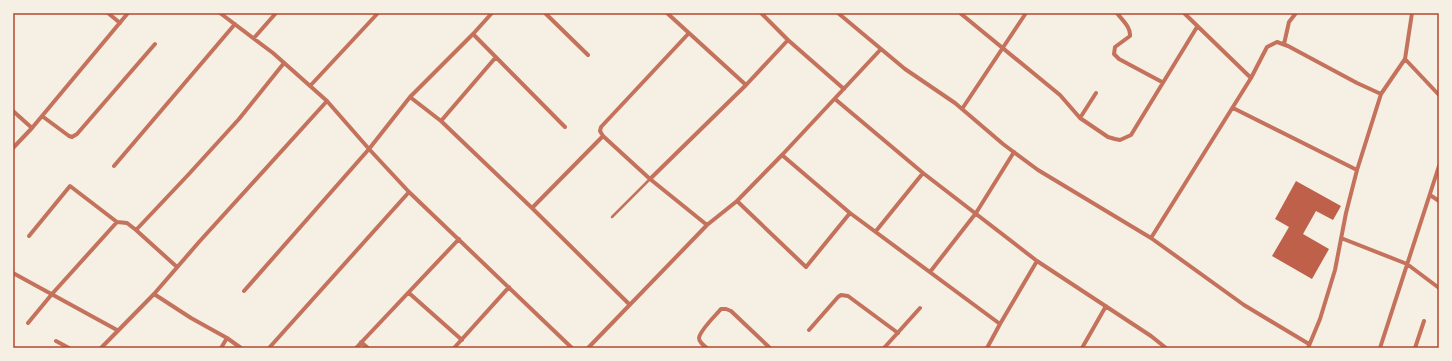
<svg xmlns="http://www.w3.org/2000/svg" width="1452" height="361" viewBox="0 0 1452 361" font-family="'Varela Round',sans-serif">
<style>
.building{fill:#bf614a}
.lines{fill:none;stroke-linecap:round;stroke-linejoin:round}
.service{stroke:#c5725c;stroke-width:2.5}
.minor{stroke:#c5725c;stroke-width:4}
.neatline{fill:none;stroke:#b5482f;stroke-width:1.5}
</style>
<rect width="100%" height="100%" fill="#f6efe4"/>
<path class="building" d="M 1296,181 L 1341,206 L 1333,220 L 1316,211 L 1303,234 L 1329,249 L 1312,279 L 1272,256 L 1289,227 L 1275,219 Z"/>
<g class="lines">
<path class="service" d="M 612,217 L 650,179"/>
<path class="minor" d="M 108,13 L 120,23
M 220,13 L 273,53 L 327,101 L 369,149 L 409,192 L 572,348
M 492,13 L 473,34 L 410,97 L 441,121 L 532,208 L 629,304
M 545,13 L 588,55
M 667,13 L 746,85 L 788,40
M 761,13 L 788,40 L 844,89
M 838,13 L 905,69 L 955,103 L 1003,144 L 1038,170 L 1151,238 L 1244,305 L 1309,344
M 960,13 L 1060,95 L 1080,118 L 1108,137 L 1115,139 L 1120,140 L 1131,135 L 1197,27
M 1117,13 C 1122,20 1131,27 1130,36 L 1115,47 L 1114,54 L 1119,59 L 1162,82
M 1184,13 L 1251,78 L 1267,47 L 1277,42 L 1288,46 L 1357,83 L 1381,94
M 1412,13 L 1405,59 L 1439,95
M 689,33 L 601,127 L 600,131 L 603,136 L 650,179 L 746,85
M 473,34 L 565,127
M 254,38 L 276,13
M 1284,44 L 1289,22 L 1296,13
M 310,86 L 378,13
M 835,99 L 923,173 L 1037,261 L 1151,336 L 1166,348
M 1233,108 L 1357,170
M 962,109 L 1026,13
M 13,111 L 32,128 L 13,148
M 42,116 L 69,136 L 72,137 L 77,134 L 155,44
M 1080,118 L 1096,93
M 441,121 L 496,57
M 32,128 L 128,13
M 782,155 L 850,213
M 114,166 L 235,24
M 650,179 L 707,225
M 1430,195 L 1439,201
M 737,201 L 806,267 L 850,213 L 1000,324 L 987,348
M 532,208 L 603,136
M 136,230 L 177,267
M 876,231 L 923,173
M 29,236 L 70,186 L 117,222
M 1151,238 L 1251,78
M 1341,238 L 1407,264 L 1439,288
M 930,272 L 976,213 L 1014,152
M 13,273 L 117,330
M 244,291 L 369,149 L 410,97
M 409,293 L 462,340
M 154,294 L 191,318 L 227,338 L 221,348
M 28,323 L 52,294 L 117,222 L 127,223 L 136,230 L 188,175 L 239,119 L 284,63
M 1000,324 L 1037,261
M 809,330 L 838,297 L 841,295 L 848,296 L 898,333
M 227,338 L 241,348
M 56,341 L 69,348
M 361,342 L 368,348
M 101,348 L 154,294 L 199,242 L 327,101
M 269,348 L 409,192
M 356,348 L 459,239
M 454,348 L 509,287
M 588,348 L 707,225 L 737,201 L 782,155 L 881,49
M 707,348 C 703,345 699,342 699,338 C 700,330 716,315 721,309 L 726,309 L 731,311 L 770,348
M 884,348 L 920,308
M 1082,348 L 1106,306
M 1308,348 L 1320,319 L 1335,270 L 1346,213 L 1357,170 L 1381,94 L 1405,59
M 1380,348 L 1439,166
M 1415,348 L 1424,321"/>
</g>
<rect width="1452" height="361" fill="none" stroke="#f6efe4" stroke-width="28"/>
<rect x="14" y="14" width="1424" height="333" class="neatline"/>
</svg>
